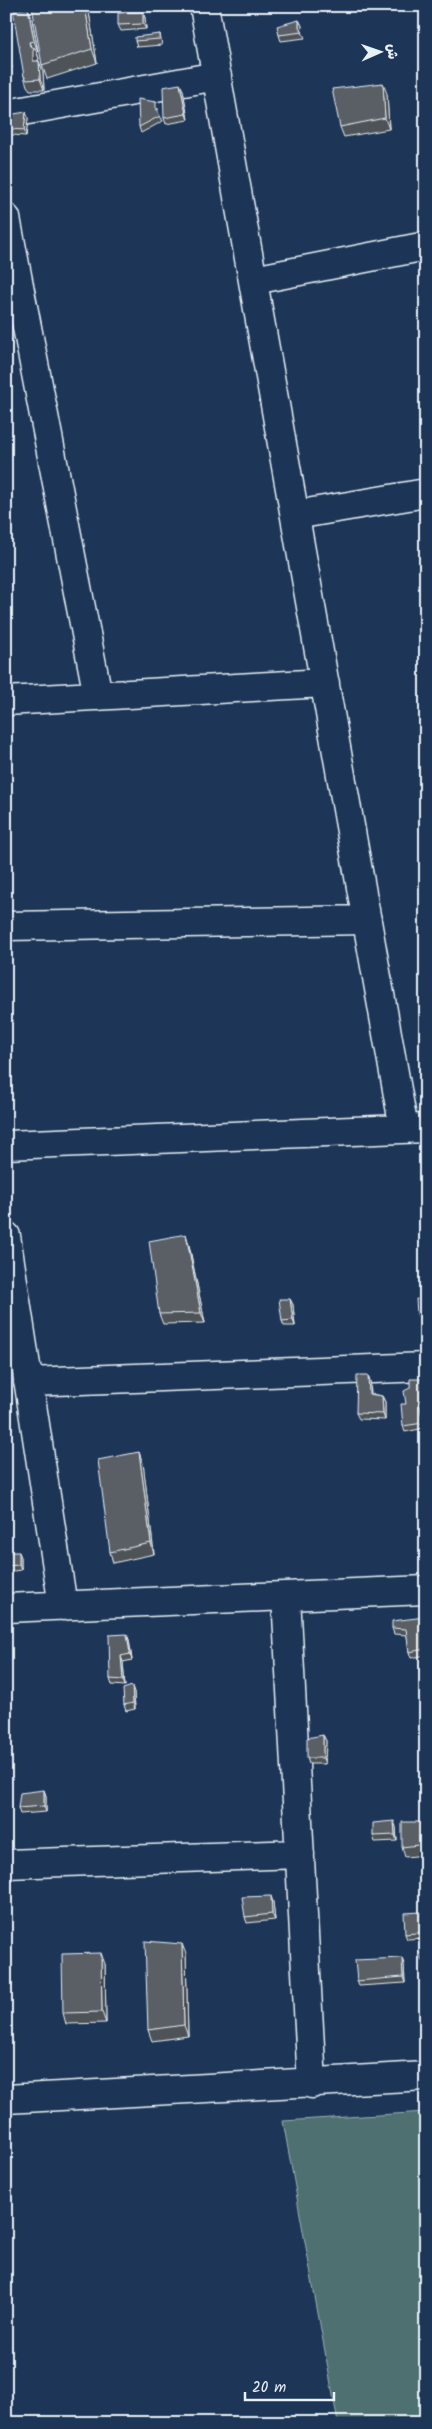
<svg xmlns="http://www.w3.org/2000/svg" width="432" height="2429" viewBox="0 0 432 2429" font-family="Kalam,'Playpen Sans Arabic',sans-serif">
<style>
.green{fill:#4f6f6f;stroke:#9cb0b4}
.lines{fill:none;stroke-linecap:round;stroke-linejoin:round}
.minor-casing{stroke:#e8f1f8;stroke-width:31}
.minor{stroke:#1d3557;stroke-width:28}
.wall{fill:#4d5257;stroke:#e8f1f8}
.shaded-wall{fill:#3f4247;stroke:#e8f1f8}
.building{fill:#5a5f65;stroke:#e8f1f8}
</style>
<rect width="100%" height="100%" fill="#1d3557"/>
<filter id="ink" filterUnits="userSpaceOnUse"><feTurbulence type="fractalNoise" baseFrequency=".02" numOctaves="2"/><feDisplacementMap in="SourceGraphic" scale="10" xChannelSelector="R" yChannelSelector="G"/><feConvolveMatrix kernelMatrix="1 2 1 2 8 2 1 2 1" color-interpolation-filters="sRGB"/></filter>
<g filter="url(#ink)">
<path class="green" d="M 426,2112 L 426,2423 L 338,2423 L 283,2121 Z"/>
<g class="lines">
<defs>
<path id="minor" d="M 204,6 L 404,1129
M 6,114 L 217,76
M 6,218 L 98,696
M 254,280 L 426,246
M 295,515 L 426,493
M 6,701 L 325,683
M 6,926 L 367,920
M 6,1145 L 426,1128
M 6,1236 L 63,1606
M 28,1382 L 426,1367
M 286,1596 L 312,2084
M 6,1608 L 426,1590
M 6,1864 L 300,1854
M 6,2099 L 426,2076"/>
</defs>
<use href="#minor" class="minor-casing"/>
<use href="#minor" class="minor"/>
</g>
<path class="wall" d="M 88,6 L 97,63 L 47,79 L 42,65 Z
M 28,8 L 32,19 L 38,52 L 37,52 L 39,59 L 38,61 L 43,72 L 44,90 L 30,90 L 27,86 L 24,76 Z
M 143,12 L 145,18 L 146,29 L 121,31 L 118,25 Z
M 299,20 L 302,26 L 301,30 L 305,38 L 281,41 L 279,35 Z
M 160,34 L 162,45 L 137,47 L 135,41 Z
M 6,40 L 12,68 L 6,70 Z
M 183,90 L 188,120 L 166,124 L 164,118 Z
M 387,94 L 389,129 L 344,137 L 340,127 Z
M 158,108 L 158,112 L 160,116 L 163,121 L 141,133 L 139,127 Z
M 28,118 L 26,136 L 12,135 L 10,129 Z
M 6,742 L 9,797 L 6,798 Z
M 189,1245 L 205,1323 L 163,1324 L 159,1314 Z
M 290,1299 L 293,1305 L 295,1326 L 284,1326 L 282,1321 Z
M 426,1300 L 426,1318 L 419,1320 L 417,1314 Z
M 368,1375 L 370,1381 L 371,1394 L 382,1396 L 385,1402 L 385,1420 L 359,1419 L 356,1413 Z
M 425,1385 L 426,1407 L 421,1408 L 425,1428 L 405,1432 L 403,1426 Z
M 143,1463 L 154,1554 L 113,1563 L 110,1552 Z
M 6,1552 L 21,1557 L 21,1570 L 6,1572 Z
M 425,1617 L 426,1655 L 411,1658 L 409,1652 L 407,1635 L 394,1634 L 392,1628 Z
M 127,1634 L 129,1640 L 132,1660 L 123,1662 L 125,1686 L 112,1685 L 110,1679 Z
M 134,1692 L 135,1709 L 126,1711 L 124,1705 Z
M 323,1735 L 326,1741 L 325,1764 L 309,1764 L 307,1758 Z
M 44,1790 L 46,1796 L 46,1812 L 20,1814 L 18,1808 Z
M 426,1822 L 426,1855 L 405,1857 L 402,1847 Z
M 396,1827 L 397,1841 L 375,1842 L 373,1836 Z
M 273,1902 L 275,1920 L 247,1923 L 245,1917 Z
M 421,1912 L 425,1925 L 426,1925 L 426,1938 L 407,1939 L 405,1934 Z
M 426,1952 L 426,1964 L 423,1964 L 421,1958 Z
M 186,1954 L 188,2036 L 152,2041 L 148,2030 Z
M 105,1964 L 106,2023 L 66,2024 L 63,2013 Z
M 404,1964 L 405,1983 L 359,1986 L 357,1981 Z"/>
<path class="shaded-wall" d="M 85,6 L 88,6 L 97,63 L 92,49 Z
M 28,8 L 32,19 L 38,52 L 34,41 Z
M 143,12 L 145,18 L 146,29 L 143,24 Z
M 299,20 L 302,26 L 301,33 L 299,27 Z
M 6,40 L 12,68 L 8,57 L 6,48 Z
M 29,42 L 33,51 L 35,48 L 39,59 L 36,62 L 33,61 Z
M 39,61 L 43,72 L 44,90 L 40,79 Z
M 383,83 L 387,94 L 389,129 L 385,118 Z
M 180,84 L 183,90 L 188,120 L 186,114 Z
M 26,112 L 28,118 L 26,136 L 24,130 Z
M 6,742 L 9,797 L 6,790 Z
M 186,1234 L 189,1245 L 205,1323 L 201,1313 Z
M 290,1299 L 293,1305 L 295,1326 L 293,1320 Z
M 368,1375 L 370,1381 L 371,1400 L 369,1394 Z
M 423,1379 L 425,1385 L 426,1402 L 425,1400 Z
M 382,1396 L 385,1402 L 385,1420 L 383,1414 Z
M 419,1403 L 421,1408 L 425,1428 L 423,1423 Z
M 139,1452 L 143,1463 L 154,1554 L 151,1543 Z
M 19,1552 L 21,1557 L 21,1570 L 19,1565 Z
M 127,1634 L 129,1640 L 132,1660 L 130,1654 Z
M 121,1656 L 123,1662 L 125,1686 L 123,1680 Z
M 132,1686 L 134,1692 L 135,1709 L 133,1703 Z
M 323,1735 L 326,1741 L 325,1764 L 323,1758 Z
M 44,1790 L 46,1796 L 46,1812 L 44,1806 Z
M 394,1821 L 396,1827 L 397,1841 L 395,1835 Z
M 271,1896 L 273,1902 L 275,1920 L 272,1914 Z
M 182,1944 L 186,1954 L 188,2036 L 184,2025 Z
M 101,1953 L 105,1964 L 106,2023 L 102,2012 Z
M 402,1958 L 404,1964 L 405,1983 L 403,1977 Z"/>
<path class="building" d="M 32,6 L 85,6 L 92,49 L 42,65 Z
M 28,8 L 34,41 L 29,42 L 30,46 L 35,48 L 33,51 L 33,61 L 39,61 L 40,79 L 27,80 L 24,76 L 13,11 Z
M 143,12 L 143,24 L 118,25 L 118,13 Z
M 299,20 L 299,27 L 303,32 L 279,35 L 277,26 Z
M 160,34 L 160,39 L 135,41 L 135,37 Z
M 6,48 L 8,57 L 6,58 Z
M 383,83 L 385,118 L 340,127 L 332,89 Z
M 180,84 L 186,114 L 164,118 L 163,87 Z
M 138,99 L 156,102 L 156,109 L 160,116 L 139,127 Z
M 26,112 L 24,130 L 10,129 L 8,115 Z
M 186,1234 L 201,1313 L 159,1314 L 149,1241 Z
M 279,1299 L 290,1299 L 293,1320 L 282,1321 Z
M 416,1299 L 426,1300 L 426,1312 L 417,1314 Z
M 357,1375 L 368,1375 L 369,1394 L 382,1396 L 383,1414 L 356,1413 Z
M 410,1379 L 423,1379 L 425,1400 L 419,1403 L 423,1423 L 403,1426 L 401,1404 L 406,1404 L 404,1391 L 410,1388 Z
M 139,1452 L 151,1543 L 110,1552 L 98,1460 Z
M 6,1552 L 19,1552 L 19,1565 L 6,1566 Z
M 425,1617 L 426,1649 L 409,1652 L 406,1629 L 392,1628 L 392,1621 Z
M 127,1634 L 130,1654 L 121,1656 L 123,1680 L 110,1679 L 109,1635 Z
M 132,1686 L 133,1703 L 124,1705 L 123,1689 Z
M 323,1735 L 323,1758 L 307,1758 L 307,1738 Z
M 44,1790 L 44,1806 L 18,1808 L 20,1793 Z
M 394,1821 L 395,1835 L 373,1836 L 373,1823 Z
M 402,1822 L 426,1822 L 426,1844 L 402,1847 Z
M 271,1896 L 272,1914 L 245,1917 L 242,1897 Z
M 421,1912 L 424,1925 L 426,1925 L 426,1932 L 405,1934 L 404,1913 Z
M 145,1941 L 182,1944 L 184,2025 L 148,2030 Z
M 421,1952 L 426,1952 L 426,1958 L 421,1958 Z
M 101,1953 L 102,2012 L 63,2013 L 62,1954 Z
M 402,1958 L 403,1977 L 357,1981 L 355,1960 Z"/>
</g>
<rect width="432" height="2429" fill="none" stroke="#1d3557" stroke-width="25"/>
<rect x="12" y="12" width="407" height="2404" fill="none" stroke="#e8f1f8" stroke-width="2" filter="url(#ink)"/>
<g transform="translate(380 52) rotate(88)" stroke="#1d3557" stroke-width="4" paint-order="stroke">
<path d="M0-4L9 19L0 12L-9 19Z" fill="#e8f1f8"/>
<text y="-8" font-size="14" font-weight="bold" text-anchor="middle" fill="#e8f1f8">ش</text>
</g>
<path d="M245 2392v8h89v-8" fill="none" stroke="#e8f1f8" stroke-width="2.5"/>
<text x="252" y="2392" font-size="15" fill="#e8f1f8" stroke="#1d3557" stroke-width="4" paint-order="stroke">20 m</text>
</svg>
